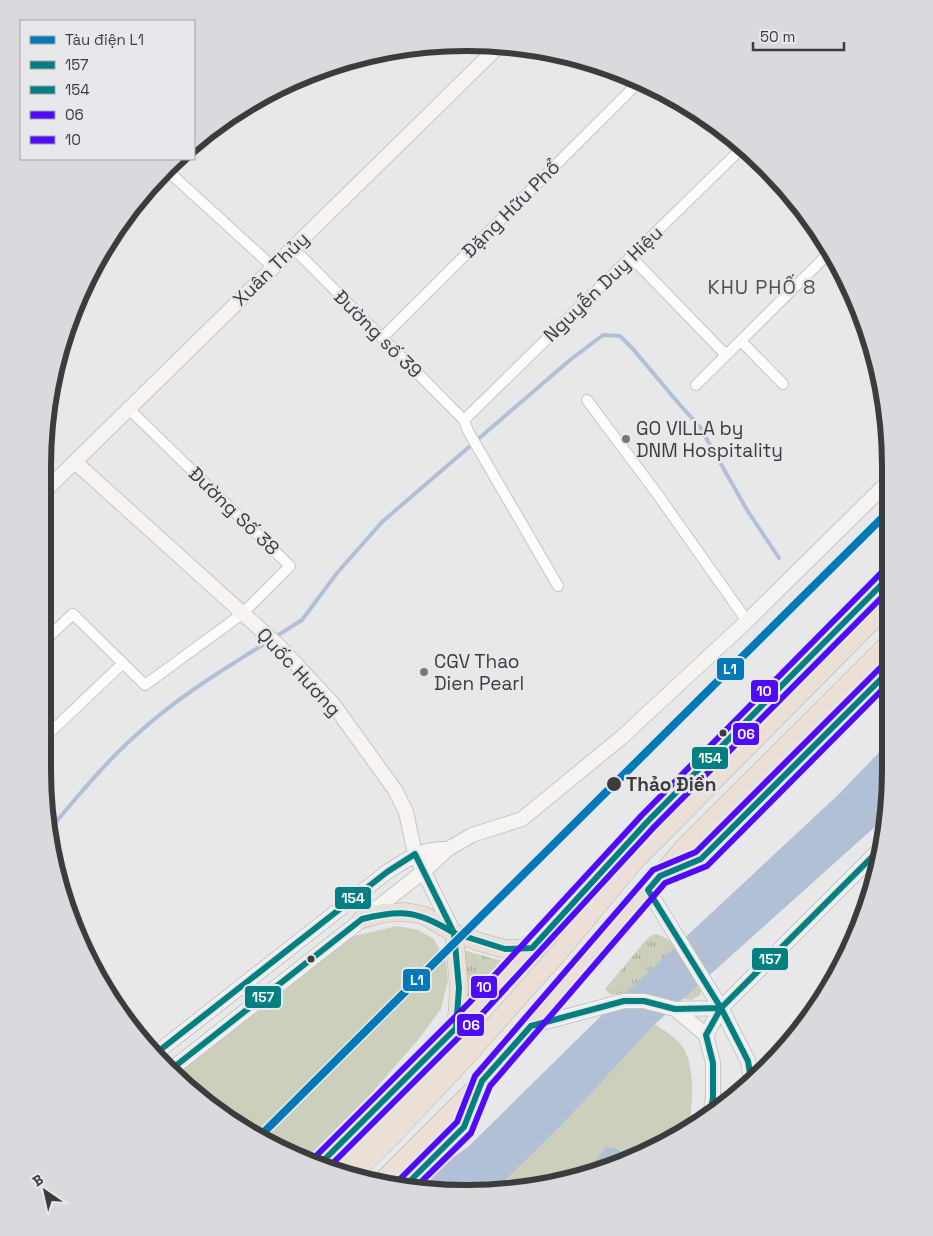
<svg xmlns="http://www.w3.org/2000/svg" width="933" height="1236" viewBox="0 0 933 1236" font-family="'Space Grotesk',sans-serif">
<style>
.grass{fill:url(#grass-tufts)}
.park{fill:#cdcfbd}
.water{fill:#b3bfd5}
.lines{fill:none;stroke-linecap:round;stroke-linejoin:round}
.stream{stroke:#b3bfd5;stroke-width:4}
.street-casing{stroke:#c5c6c7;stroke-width:12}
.secondary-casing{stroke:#c5c6c7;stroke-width:16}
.primary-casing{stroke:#bcb2aa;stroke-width:17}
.highway-casing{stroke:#bcb2aa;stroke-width:19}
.street{stroke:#fbfcfc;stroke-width:10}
.secondary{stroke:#f6f3f1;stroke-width:14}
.primary{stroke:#f1ebe6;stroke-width:15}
.highway{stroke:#eae0d7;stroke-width:18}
.bus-1-casing{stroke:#e6e8eb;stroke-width:10}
.bus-2-casing{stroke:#e6e8eb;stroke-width:10}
.bus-3-casing{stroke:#e6e8eb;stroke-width:10}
.bus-4-casing{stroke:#e6e8eb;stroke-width:10}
.bus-1{stroke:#008080;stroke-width:6}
.bus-2{stroke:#008080;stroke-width:6}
.bus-3{stroke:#4f0aff;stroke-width:6}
.bus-4{stroke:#4f0aff;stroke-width:6}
.metro-1-casing{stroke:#e6e8eb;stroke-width:11}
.metro-1{stroke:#0079b8;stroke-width:8}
.poi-dot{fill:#77787a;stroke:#e6e8eb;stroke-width:2}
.bus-dot{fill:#3b3c3d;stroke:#e6e8eb;stroke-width:2}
.labels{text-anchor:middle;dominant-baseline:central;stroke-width:5;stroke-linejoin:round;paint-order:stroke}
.street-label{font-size:19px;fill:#3b3c3d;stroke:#e6e8eb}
.poi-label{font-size:19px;fill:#3b3c3d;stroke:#e6e8eb;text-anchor:start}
.stop-label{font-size:19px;font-weight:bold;fill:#3b3c3d;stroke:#e6e8eb;text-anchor:start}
.neighbourhood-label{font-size:20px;letter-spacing:1px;fill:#4f5052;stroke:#e6e8eb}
.rim{fill:none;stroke:#3b3c3d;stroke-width:6}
.line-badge{stroke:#e6e8eb;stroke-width:2}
.badge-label{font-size:14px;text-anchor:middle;font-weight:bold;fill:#fff}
</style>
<defs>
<pattern id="grass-tufts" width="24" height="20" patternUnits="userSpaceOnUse" patternTransform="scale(1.25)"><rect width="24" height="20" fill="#cdcfbd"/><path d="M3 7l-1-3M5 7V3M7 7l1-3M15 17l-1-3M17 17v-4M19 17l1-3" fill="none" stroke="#a8a99b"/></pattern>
</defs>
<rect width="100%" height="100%" fill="#e7e8ea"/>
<path class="grass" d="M 657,934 L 674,942 L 702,989 L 700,995 L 692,1000 L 629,992 L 611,995 L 605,989 L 646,940 L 652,935 Z
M 463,950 L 502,961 L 463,1005 Z"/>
<path class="park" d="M 397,926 L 418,930 L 434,939 L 446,962 L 448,980 L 441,1009 L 418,1040 L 328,1143 L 362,1178 L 279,1150 L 171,1072 L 341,939 Z
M 655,1024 C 665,1031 679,1039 685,1051 C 695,1070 693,1107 688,1129 L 603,1171 L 492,1193 L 562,1125 Z"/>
<path class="water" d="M 887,744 L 887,816 L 655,1024 L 562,1125 L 492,1193 L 424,1188 L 434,1171 L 468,1147 L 602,1015 L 839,794 Z
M 606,1147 L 616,1148 L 622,1153 C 611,1170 604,1171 585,1174 Z"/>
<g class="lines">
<path class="stream" d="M 275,637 L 302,620 L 337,573 L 382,522 L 570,360 L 603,335 L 620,336 L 633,349 L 680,405 L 700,427 L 747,510 L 779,558
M 50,829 C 77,797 104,764 135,736 C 175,699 222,670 269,641"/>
<defs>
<path id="street" d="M 169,172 L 273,267
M 293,248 L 464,420 L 468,431 L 558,586
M 631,257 L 726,355
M 382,338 L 640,81
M 741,341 L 783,384
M 696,385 L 830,252
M 587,400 L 658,495 L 747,621
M 464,420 L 743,147
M 43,642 L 73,614 L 145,685 L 242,614 L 290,566 L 129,409
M 43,739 L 123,663"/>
<path id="secondary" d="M 75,462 L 280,647 L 333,704 L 395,790 L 406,812 L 415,854 L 454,933
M 43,493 L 499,46
M 648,890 L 721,1008 L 748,1061 L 751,1079
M 675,1009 L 706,1035 L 713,1063 L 713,1098 L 710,1115
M 531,1026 L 624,1001 L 644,1001 L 675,1009 L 721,1008
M 706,1035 L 721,1008 L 881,848
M 155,1054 L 387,872 C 408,859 421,848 448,849
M 169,1071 L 424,871 L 448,849 L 472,835 L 522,819 L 622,737 L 747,621 L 887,483"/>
<path id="primary" d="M 320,1164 L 370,1114
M 404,1187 L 464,1127"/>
<path id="highway" d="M 662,875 L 701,859 L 887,673
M 362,919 L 384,913 L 406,912 L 423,915 L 454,933 L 483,943 L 505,949 L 538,948
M 454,933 L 459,988 L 456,1032
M 370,1114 L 519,962 L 648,821 L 887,579
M 464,1127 L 479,1088
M 336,1169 L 381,1125 L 471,1029
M 352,1175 L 392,1136 L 466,1057 L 561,950 L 635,861 L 887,606
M 379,1184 L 482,1081 L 531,1026 L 686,845 L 887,645"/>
</defs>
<use href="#street" class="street-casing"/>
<use href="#secondary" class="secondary-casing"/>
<use href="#primary" class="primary-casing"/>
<use href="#highway" class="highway-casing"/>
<use href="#street" class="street"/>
<use href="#secondary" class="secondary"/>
<use href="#primary" class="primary"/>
<use href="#highway" class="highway"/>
<defs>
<path id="bus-1" d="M 169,1071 L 362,919 C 403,909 418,911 454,933 L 459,988 L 456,1028 L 320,1164
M 710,1115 L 713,1098 L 713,1063 L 706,1035 L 721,1008 L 743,986
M 404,1187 L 464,1127 L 482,1081 L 531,1026 L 624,1001 L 644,1001 L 675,1009 L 721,1008 L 881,848"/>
<path id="bus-2" d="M 155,1054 L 387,872 L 415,854 L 454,933 L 505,949 L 532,948 L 648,821 L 887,579
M 751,1079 L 748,1061 L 721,1008 L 648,890 L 660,876 L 701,859 L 887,673"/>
<path id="bus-3" d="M 329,1167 L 481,1015 L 654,827 L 887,592
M 416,1187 L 471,1133 L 490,1086 L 665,883 L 707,866 L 887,685"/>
<path id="bus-4" d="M 314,1158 L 469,1003 L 642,815 L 881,573
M 398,1181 L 457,1122 L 475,1076 L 653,870 L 696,852 L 881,667"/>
</defs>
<use href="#bus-1" class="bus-1-casing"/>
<use href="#bus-2" class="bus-2-casing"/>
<use href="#bus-3" class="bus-3-casing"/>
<use href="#bus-4" class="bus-4-casing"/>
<use href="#bus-1" class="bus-1"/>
<use href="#bus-2" class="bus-2"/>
<use href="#bus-3" class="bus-3"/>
<use href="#bus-4" class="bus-4"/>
<defs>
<path id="metro-1" d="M 260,1136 L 887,513"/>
</defs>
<use href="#metro-1" class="metro-1-casing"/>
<use href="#metro-1" class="metro-1"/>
</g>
<g class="poi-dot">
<circle cx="626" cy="439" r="5"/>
<circle cx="424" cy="672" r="5"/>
</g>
<g class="bus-dot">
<circle cx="723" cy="733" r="4.5"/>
<circle cx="614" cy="784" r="8"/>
<circle cx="311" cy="959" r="4.5"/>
</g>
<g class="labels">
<g class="street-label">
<text transform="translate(511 209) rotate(-45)">Đặng Hữu Phổ</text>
<text transform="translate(271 269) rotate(-44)">Xuân Thủy</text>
<text transform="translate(603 284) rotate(-44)">Nguyễn Duy Hiệu</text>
<text transform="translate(378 334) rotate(45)">Đường số 39</text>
<text transform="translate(234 511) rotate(44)">Đường Số 38</text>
<text transform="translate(299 672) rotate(47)">Quốc Hương</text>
</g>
<g class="poi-label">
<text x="636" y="428">GO VILLA by<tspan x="636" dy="22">DNM Hospitality</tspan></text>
<text x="434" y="661">CGV Thao<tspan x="434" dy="22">Dien Pearl</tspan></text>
</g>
<g class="stop-label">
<text x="626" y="784">Thảo Điền</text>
</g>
<g class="neighbourhood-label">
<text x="762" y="287">KHU PHỐ 8</text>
</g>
</g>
<path d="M0 0H933V1236H0ZM466 51H467A415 415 0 0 1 882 466V770A415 415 0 0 1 467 1185H466A415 415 0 0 1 51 770V466A415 415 0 0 1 466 51Z" fill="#d8dadd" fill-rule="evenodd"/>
<path class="rim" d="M466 51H467A415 415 0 0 1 882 466V770A415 415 0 0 1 467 1185H466A415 415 0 0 1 51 770V466A415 415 0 0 1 466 51Z"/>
<g class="line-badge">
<rect x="716" y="657" width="29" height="24" rx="5" fill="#0079b8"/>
<rect x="750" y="679" width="29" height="24" rx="5" fill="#4f0aff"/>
<rect x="732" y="722" width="28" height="24" rx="5" fill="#4f0aff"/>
<rect x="691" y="746" width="38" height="24" rx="5" fill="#008080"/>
<rect x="334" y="886" width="38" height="24" rx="5" fill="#008080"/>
<rect x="751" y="947" width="38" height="24" rx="5" fill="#008080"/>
<rect x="402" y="968" width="29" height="24" rx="5" fill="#0079b8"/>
<rect x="470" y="975" width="28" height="24" rx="5" fill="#4f0aff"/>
<rect x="244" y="985" width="38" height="24" rx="5" fill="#008080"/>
<rect x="456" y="1013" width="29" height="24" rx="5" fill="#4f0aff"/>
</g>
<g class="badge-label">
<text x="730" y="674">L1</text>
<text x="764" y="696">10</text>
<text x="746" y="739">06</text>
<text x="710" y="763">154</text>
<text x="353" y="903">154</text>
<text x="770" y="964">157</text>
<text x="417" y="985">L1</text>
<text x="484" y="992">10</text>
<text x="263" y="1002">157</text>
<text x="471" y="1030">06</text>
</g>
<rect x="20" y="20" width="175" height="140" fill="#e6e8eb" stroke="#a2a3a5"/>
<rect x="30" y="36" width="25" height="8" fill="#0079b8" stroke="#a2a3a5"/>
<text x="65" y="45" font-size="15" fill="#3b3c3d">Tàu điện L1</text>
<rect x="30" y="61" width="25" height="8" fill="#008080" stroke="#a2a3a5"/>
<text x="65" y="70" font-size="15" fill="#3b3c3d">157</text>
<rect x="30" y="86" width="25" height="8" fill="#008080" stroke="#a2a3a5"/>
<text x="65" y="95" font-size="15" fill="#3b3c3d">154</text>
<rect x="30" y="111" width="25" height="8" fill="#4f0aff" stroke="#a2a3a5"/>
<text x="65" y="120" font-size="15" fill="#3b3c3d">06</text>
<rect x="30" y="136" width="25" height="8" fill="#4f0aff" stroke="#a2a3a5"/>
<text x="65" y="145" font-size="15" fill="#3b3c3d">10</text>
<g transform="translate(45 1191) rotate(326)" stroke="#e6e8eb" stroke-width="4" paint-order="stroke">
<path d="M0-4L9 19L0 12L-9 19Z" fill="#3b3c3d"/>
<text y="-8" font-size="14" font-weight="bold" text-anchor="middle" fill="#3b3c3d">B</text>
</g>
<path d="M753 42v8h91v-8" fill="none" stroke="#3b3c3d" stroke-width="2.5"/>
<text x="760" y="42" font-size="15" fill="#3b3c3d" stroke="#e6e8eb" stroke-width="4" paint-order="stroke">50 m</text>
</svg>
